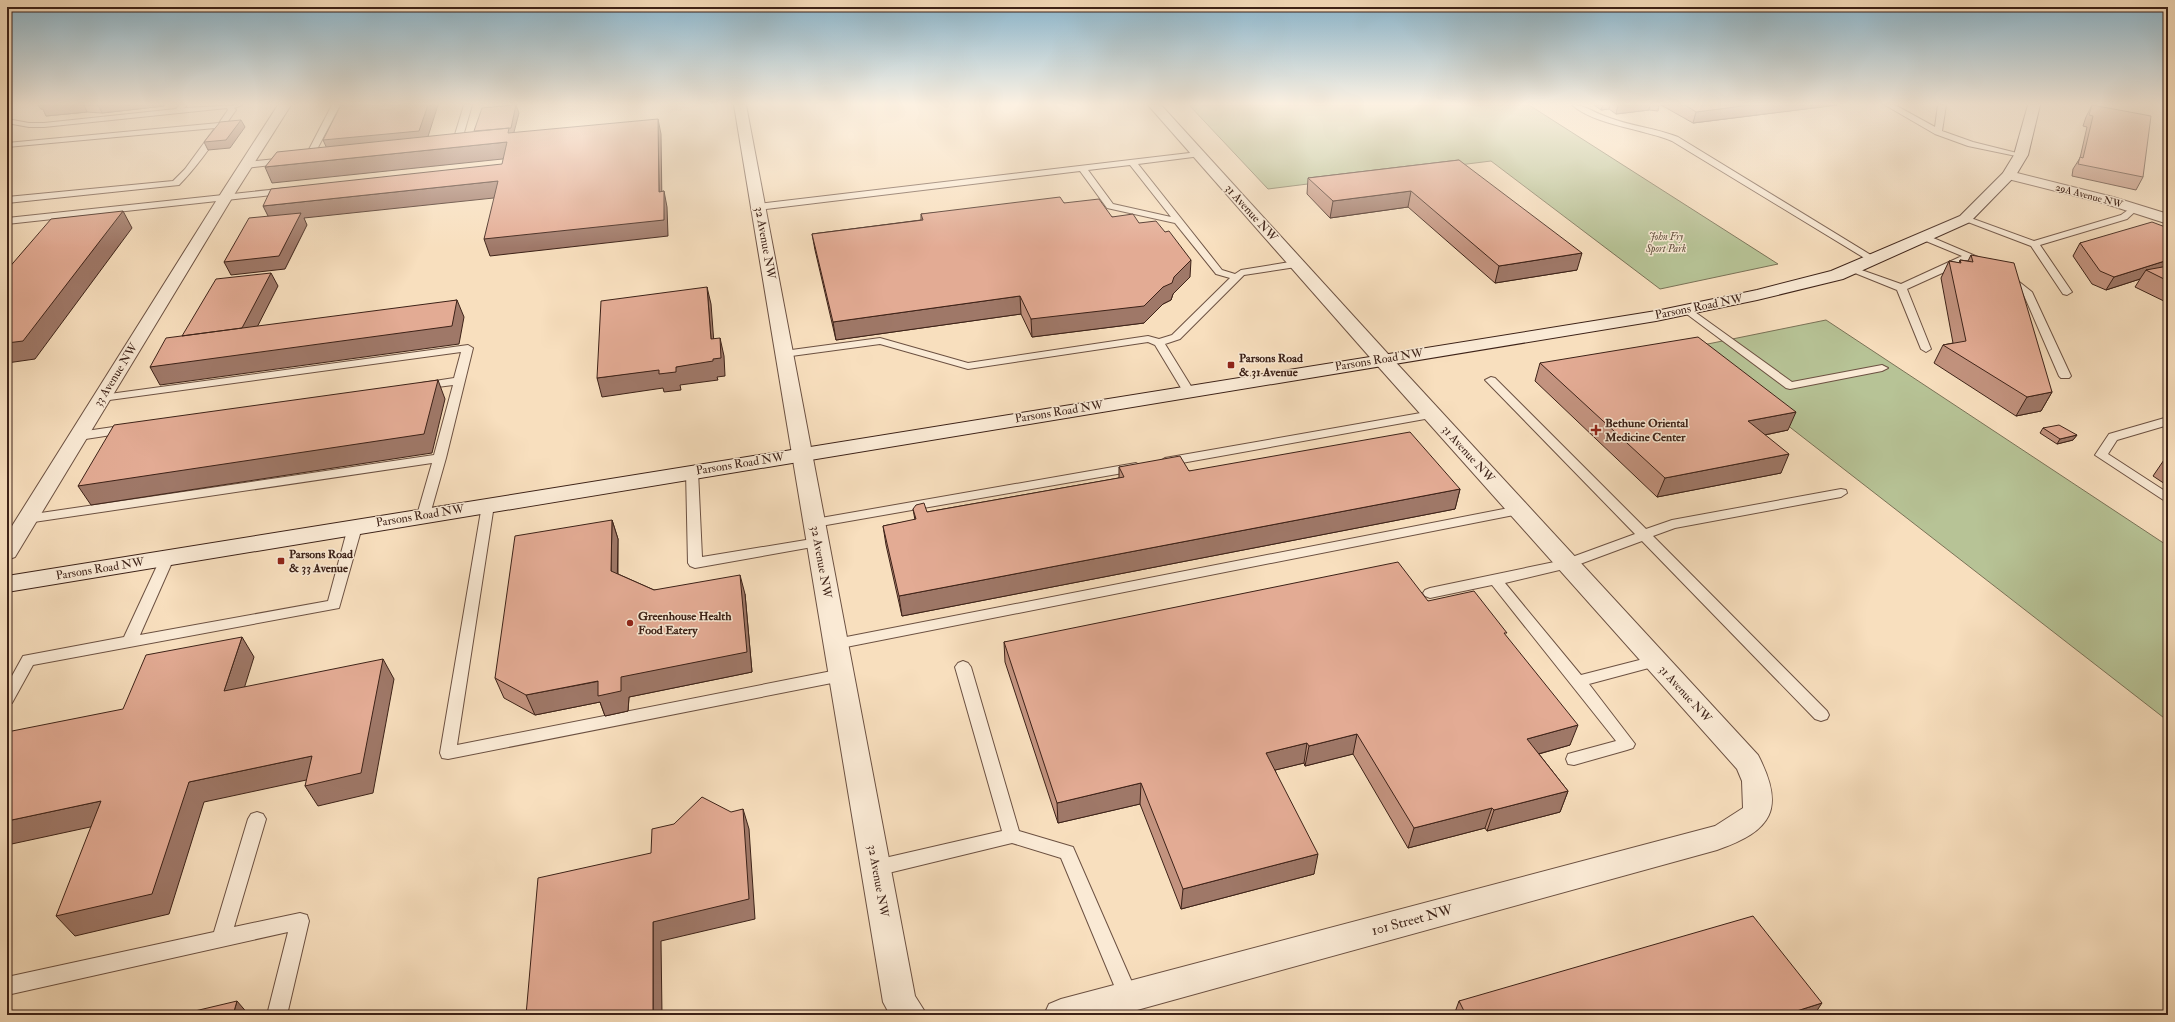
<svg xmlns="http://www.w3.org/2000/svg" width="2175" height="1022" viewBox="0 0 2175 1022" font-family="'IM FELL Double Pica',serif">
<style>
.green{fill:#b7c396;stroke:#7a7257}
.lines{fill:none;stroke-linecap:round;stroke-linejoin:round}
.service-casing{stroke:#6c5142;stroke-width:2}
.minor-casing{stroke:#6c5142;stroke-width:2}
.tertiary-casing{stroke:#6c5142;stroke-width:2}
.secondary-casing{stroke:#3d2218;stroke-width:2}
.service{fill:#faead5;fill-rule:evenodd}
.minor{fill:#faead5;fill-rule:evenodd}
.tertiary{fill:#faead5;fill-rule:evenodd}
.secondary{fill:#faead5;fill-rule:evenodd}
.wall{fill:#c3937f;stroke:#3d2218}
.shaded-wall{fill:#9f7868;stroke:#3d2218}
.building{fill:#e3ab94;stroke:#3d2218}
.poi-dot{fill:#8f2418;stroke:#faead5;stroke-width:1.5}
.labels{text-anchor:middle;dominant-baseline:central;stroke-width:3;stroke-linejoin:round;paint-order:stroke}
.far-street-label{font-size:10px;fill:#3d2218;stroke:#faead5}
.far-park-label{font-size:10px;font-style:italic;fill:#5c4a38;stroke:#faead5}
.street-label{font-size:12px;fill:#3d2218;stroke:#faead5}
.poi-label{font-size:12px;font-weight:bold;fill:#3d2218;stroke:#faead5;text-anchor:start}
.near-street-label{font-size:14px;fill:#3d2218;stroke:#faead5}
</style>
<rect width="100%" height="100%" fill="#f8dfbe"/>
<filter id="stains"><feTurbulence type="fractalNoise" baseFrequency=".005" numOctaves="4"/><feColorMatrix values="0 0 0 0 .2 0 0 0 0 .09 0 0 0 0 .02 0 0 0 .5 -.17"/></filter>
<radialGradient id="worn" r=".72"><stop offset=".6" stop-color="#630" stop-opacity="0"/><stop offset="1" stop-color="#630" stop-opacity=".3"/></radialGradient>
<path class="green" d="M 1189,105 L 1529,105 L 1778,264 L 1660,289 L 1491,161 L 1268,189 Z
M 1826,320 L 2168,546 L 2168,721 L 1688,348 Z"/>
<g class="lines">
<defs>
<path id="service" d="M 179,105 L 187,105 L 184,108 L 242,105 L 234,108 L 236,110 C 218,135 201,163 179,185 L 7,203 L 7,197 L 173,181 L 185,169 L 215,128 L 7,147 L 7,143 L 219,123 L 228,110 L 227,108 L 44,127 L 29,127 L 7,123 L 7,119 L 29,123 L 44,123 L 176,109 Z
M 332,105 L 340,105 L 312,159 L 305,161 L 304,159 Z
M 464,105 L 472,105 L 461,143 L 457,145 L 448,146 L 448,142 L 453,141 Z
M 1572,105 C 1586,105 1594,113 1607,117 C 1630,126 1655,128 1678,137 L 1879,260 L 1874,263 L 1871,262 L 1672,141 C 1643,129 1595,125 1572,105 Z
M 1885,105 L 1895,105 L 1935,127 L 1938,105 L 1946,105 L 1942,131 L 1973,142 L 2025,155 L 2021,157 L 1968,146 L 1935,134 Z
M 1198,152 L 1201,152 L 1201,156 L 1138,164 L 1222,270 L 1235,274 L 1241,270 L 1296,261 L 1301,264 L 1296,267 L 1244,275 L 1180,339 L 1165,344 L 1194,391 L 1192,393 L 1184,393 L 1155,345 L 1148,342 L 968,369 L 880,344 L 784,357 L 779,354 L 784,351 L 880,338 L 968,363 L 1148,336 L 1159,339 L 1172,335 L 1230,278 L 1216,274 L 1175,223 L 1107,208 L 1080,171 L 758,210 L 754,207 L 758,204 ZM 1130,165 L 1171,217 L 1113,204 L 1088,170 Z
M 286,158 L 289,159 L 289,163 L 246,168 L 242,165 L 246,162 Z
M 288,188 L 292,191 L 291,193 L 7,224 L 7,218 Z
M 2135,205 L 2139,208 L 2127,219 L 2040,245 L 2072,292 L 2067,295 L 2063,294 L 2031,246 L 1960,219 L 1965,216 L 1968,217 L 2034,241 L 2121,215 Z
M 1924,234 L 1992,263 L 1987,266 L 1971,260 L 1907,289 L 1931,349 L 1926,352 L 1921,349 L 1897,290 L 1845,269 L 1847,267 L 1853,267 L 1901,284 L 1962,256 L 1921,239 L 1921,235 Z
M 2008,273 L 2032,292 L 2071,376 L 2069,378 L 2061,378 L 2059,376 L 2023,293 L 2003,276 Z
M 1688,307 L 1792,382 L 1882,365 L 1888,368 L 1882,371 L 1790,389 L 1786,388 L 1684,312 L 1684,308 Z
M 468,345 L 473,348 L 446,458 L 429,518 L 424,519 L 417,515 L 432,463 L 27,523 L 20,519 L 27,515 L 434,455 L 453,385 L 422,389 L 416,386 L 422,383 L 454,378 L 461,352 L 102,401 L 96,398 L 102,395 Z
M 1491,377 L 1495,378 L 1646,529 L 1672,520 L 1841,489 L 1846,490 L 1847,493 L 1841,497 L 1675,528 L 1653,536 L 1827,711 L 1829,715 L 1827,719 L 1821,721 L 1815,719 L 1642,541 L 1572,567 L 1505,583 L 1581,675 L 1655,656 L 1660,657 L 1662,661 L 1660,665 L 1589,684 L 1635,744 L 1633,748 L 1627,750 L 1574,765 L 1568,764 L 1566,759 L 1568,754 L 1616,741 L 1492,585 L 1430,598 L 1425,596 L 1423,593 L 1425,590 L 1430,588 L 1564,560 L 1635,534 L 1487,382 L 1485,380 Z
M 1432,411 L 1438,415 L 1436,417 L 1165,466 L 1159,462 L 1165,458 Z
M 2168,417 L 2168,425 L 2117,440 L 2108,454 L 2168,493 L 2168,503 L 2095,455 L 2109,434 Z
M 127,425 L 133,429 L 131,432 L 79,440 L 73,436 L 79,432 Z
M 1136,463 L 1142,467 L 1140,470 L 815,527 L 808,523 L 815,519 Z
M 692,467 L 698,471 L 702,557 L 818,538 L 825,542 L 818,546 L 695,568 L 690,566 L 688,563 L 686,471 Z
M 488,501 L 494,505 L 457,745 L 842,669 L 847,671 L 850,675 L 847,679 L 842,681 L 448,759 L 442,758 L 440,753 L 482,505 Z
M 1519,506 L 1524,507 L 1525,510 L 1524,513 L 836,649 L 831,648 L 829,644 L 831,640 L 836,639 Z
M 355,523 L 362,527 L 339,608 L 33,665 L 12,703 L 7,705 L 7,685 L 23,656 L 124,637 L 162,555 L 172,555 L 174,558 L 140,635 L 328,601 L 348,527 Z
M 963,661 L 968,663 L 971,667 L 1019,831 L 1073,847 L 1138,996 L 1135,1002 L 1128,1005 L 1121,1002 L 1061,858 L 1012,843 L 876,876 L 870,873 L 867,868 L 870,863 L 876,860 L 1002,831 L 955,667 L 958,663 Z
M 257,812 L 263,814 L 266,819 L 234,927 L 300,913 L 307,915 L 309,921 L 287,1015 L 267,1015 L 288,932 L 7,995 L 7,977 L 214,932 L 248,819 L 251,814 Z"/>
<path id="minor" d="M 278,105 L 291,105 L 232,198 L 18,552 L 15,557 L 7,560 L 7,534 L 218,198 Z
M 734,105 L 746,105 L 915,996 L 927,1015 L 890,1015 L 883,1002 Z
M 2009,171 L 2113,197 L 2168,214 L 2168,224 L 2103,203 L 2004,178 L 2002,175 L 2004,172 Z
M 1382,353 L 1389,355 L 1758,755 C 1786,809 1772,831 1717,850 L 1119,1015 L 1044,1015 L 1049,1004 L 1061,999 L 1715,826 L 1743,808 L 1742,781 L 1737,769 L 1375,363 L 1373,359 L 1375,355 Z"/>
<path id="tertiary" d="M 1148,105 L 1161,105 L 1389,355 L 1391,359 L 1389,363 L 1382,365 L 1375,363 Z"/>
<path id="secondary" d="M 2028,105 L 2040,105 L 2028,155 L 2016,175 L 1970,222 L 1843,279 L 1757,300 L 1656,321 L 7,592 L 7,576 L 1656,311 L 1757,290 L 1831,271 L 1960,216 L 2003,173 L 2014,155 Z"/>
</defs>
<use href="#service" class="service-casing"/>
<use href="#minor" class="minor-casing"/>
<use href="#tertiary" class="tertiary-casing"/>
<use href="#secondary" class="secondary-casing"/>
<use href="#service" class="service"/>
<use href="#minor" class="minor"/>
<use href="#tertiary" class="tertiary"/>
<use href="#secondary" class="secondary"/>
</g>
<path class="wall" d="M 38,105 L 165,105 L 164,106 L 102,113 L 87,112 L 46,116 L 43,109 L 41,109 Z
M 1594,105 L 1659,105 L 1658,111 L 1649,110 L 1616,114 L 1609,109 L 1601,110 Z
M 1661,105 L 1837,105 L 1693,123 Z
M 2092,105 L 2143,177 L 2136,190 L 2072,176 L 2073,169 L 2080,158 L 2087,127 L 2083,126 L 2086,117 Z
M 1459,160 L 1577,270 L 1495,283 L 1408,207 L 1330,218 L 1307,194 L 1308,178 Z
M 1064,203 L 1112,217 L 1139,223 L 1190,277 L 1173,294 L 1171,300 L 1163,304 L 1144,323 L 1032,337 L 1021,314 L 836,340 L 815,250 L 812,234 L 921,220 L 921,214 Z
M 2168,228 L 2168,303 L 2135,287 L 2140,279 L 2106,290 L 2092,284 L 2073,256 L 2080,243 Z
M 1971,255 L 2052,392 L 2041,411 L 2016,416 L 1934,363 L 1943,345 L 1953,343 L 1941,278 L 1949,261 L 1959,263 L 1960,260 L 1968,261 Z
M 1540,363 L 1788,430 L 1765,435 L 1781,473 L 1657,497 L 1535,381 Z
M 2043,428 L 2077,435 L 2073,440 L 2057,444 L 2040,433 Z
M 2166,457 L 2168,457 L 2168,486 L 2153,476 Z
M 1119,467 L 1189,471 L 1460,489 L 1455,509 L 902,616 L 886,545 L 883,526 L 915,520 L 913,509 L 927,512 L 1119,478 Z
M 612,520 L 618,539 L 618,574 L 654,590 L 745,594 L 752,672 L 629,697 L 628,711 L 605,716 L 600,702 L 535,715 L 504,698 L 495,678 Z
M 1428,601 L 1506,636 L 1570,745 L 1539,754 L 1568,791 L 1560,812 L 1487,831 L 1485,828 L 1408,848 L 1353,754 L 1305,766 L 1304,763 L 1275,770 L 1314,874 L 1181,909 L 1140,804 L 1058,823 L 1005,662 L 1004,642 Z
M 1459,1001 L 1814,1015 L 1454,1015 Z"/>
<path class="shaded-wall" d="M 38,105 L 84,105 L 87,112 L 46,116 L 43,109 L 41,109 Z
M 98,105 L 165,105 L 164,106 L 102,113 Z
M 428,105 L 438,105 L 425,146 L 330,155 L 323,140 Z
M 516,105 L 519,113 L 513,136 L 477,139 Z
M 1603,105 L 1610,105 L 1609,109 L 1601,110 Z
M 1618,105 L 1650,105 L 1649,110 L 1616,114 Z
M 1750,105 L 1837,105 L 1693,123 L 1696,112 Z
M 658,119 L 661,134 L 662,208 L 659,192 Z
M 241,120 L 245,127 L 230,148 L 208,150 L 204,142 Z
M 507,142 L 512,158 L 272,183 L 265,167 Z
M 498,181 L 503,197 L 304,218 L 307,225 L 285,269 L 231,275 L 224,262 L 271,222 L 263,206 Z
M 664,191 L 667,207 L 668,236 L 490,256 L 484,239 Z
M 1411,191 L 1408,207 L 1330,218 L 1333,201 Z
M 123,211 L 132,228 L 35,359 L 7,363 L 7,343 Z
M 1582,253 L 1577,270 L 1495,283 L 1499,266 Z
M 1191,260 L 1190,277 L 1173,294 L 1171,300 L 1163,304 L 1144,323 L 1032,337 L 1031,319 L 1163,287 Z
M 2168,260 L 2168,270 L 2146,270 L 2140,279 L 2106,290 L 2114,277 Z
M 271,273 L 278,286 L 248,345 L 188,353 Z
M 707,287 L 711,304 L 715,357 L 711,339 Z
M 1020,296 L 1021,314 L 836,340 L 833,322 Z
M 457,300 L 464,317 L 459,344 L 160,385 L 150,367 Z
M 720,338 L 724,356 L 725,376 L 717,377 L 718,380 L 680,385 L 681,390 L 664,392 L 663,388 L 602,397 L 597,378 L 676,367 L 713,359 Z
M 438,380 L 445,399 L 432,453 L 91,505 L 78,486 Z
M 2052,392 L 2041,411 L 2016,416 L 2027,397 Z
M 1796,412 L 1788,430 L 1740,440 L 1748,421 Z
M 2077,435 L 2073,440 L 2057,444 L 2060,439 Z
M 1789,454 L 1781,473 L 1657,497 L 1665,478 Z
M 1460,489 L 1455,509 L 902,616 L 899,596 Z
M 612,520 L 618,539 L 617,591 L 611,571 Z
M 740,575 L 745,594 L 752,672 L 629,697 L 628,711 L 605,716 L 600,702 L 535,715 L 526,695 L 621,677 Z
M 242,637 L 254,657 L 237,711 L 224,691 Z
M 383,659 L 394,679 L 373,793 L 318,806 L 305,786 Z
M 1578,725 L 1570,745 L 1520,759 L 1527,739 Z
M 1357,734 L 1353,754 L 1305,766 L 1309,746 Z
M 1307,743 L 1304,763 L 1263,773 L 1266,753 Z
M 312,756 L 325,776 L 204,802 L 169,914 L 75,936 L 56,916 L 189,782 Z
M 1141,783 L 1140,804 L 1058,823 L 1057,803 Z
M 1568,791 L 1560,812 L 1487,831 L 1494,810 Z
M 101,801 L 118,821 L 7,845 L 7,821 Z
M 1492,808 L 1485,828 L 1408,848 L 1414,828 Z
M 743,809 L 749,829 L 755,919 L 661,941 L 662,1015 L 653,1015 L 653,922 Z
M 1318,854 L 1314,874 L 1181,909 L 1183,889 Z
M 237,1001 L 249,1015 L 233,1015 Z
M 1822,1003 L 1814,1015 L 1784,1015 Z"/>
<path class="building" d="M 341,105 L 428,105 L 419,131 L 323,140 Z
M 513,105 L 516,105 L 511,128 L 474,131 L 482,108 Z
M 1685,105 L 1750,105 L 1696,112 Z
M 2092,105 L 2151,116 L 2143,177 L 2078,164 L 2080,157 L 2083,158 L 2093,116 L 2089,115 Z
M 658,119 L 659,192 L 664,191 L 664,220 L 484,239 L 498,181 L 263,206 L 271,189 L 502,164 L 507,142 L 265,167 L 277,152 L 509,128 L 508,133 Z
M 241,120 L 226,140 L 204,142 L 220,122 Z
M 1459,160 L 1582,253 L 1499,266 L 1411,191 L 1333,201 L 1308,178 Z
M 1060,197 L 1064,203 L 1099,199 L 1112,217 L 1133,214 L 1139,223 L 1156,221 L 1165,232 L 1169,231 L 1191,260 L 1174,277 L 1172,283 L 1163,287 L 1144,306 L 1031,319 L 1020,296 L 833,322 L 812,234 L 923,220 L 921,214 Z
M 123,211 L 23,341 L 7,343 L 7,270 L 51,219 Z
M 301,213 L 279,256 L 224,262 L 249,218 Z
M 2152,222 L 2168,228 L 2168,260 L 2114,277 L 2100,271 L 2080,243 Z
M 1971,255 L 2014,263 L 2052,392 L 2027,397 L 1943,345 L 1966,341 L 1949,261 L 1961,263 L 1960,260 L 1973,262 Z
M 2168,266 L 2168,281 L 2146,270 Z
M 271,273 L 242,328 L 182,336 L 216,279 Z
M 707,287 L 711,339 L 720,338 L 721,358 L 713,359 L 713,361 L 676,367 L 676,372 L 659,374 L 659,370 L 597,378 L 601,301 Z
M 457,300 L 452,326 L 150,367 L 166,338 Z
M 1698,337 L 1796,412 L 1748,421 L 1789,454 L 1665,478 L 1540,363 Z
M 438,380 L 424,434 L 78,486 L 114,425 Z
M 2059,425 L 2077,435 L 2060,439 L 2043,428 Z
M 1410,432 L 1460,489 L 899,596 L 883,526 L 916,519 L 913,509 L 916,505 L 924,503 L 927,512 L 1124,477 L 1119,467 L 1180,456 L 1189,471 Z
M 612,520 L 611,571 L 654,590 L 740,575 L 747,652 L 621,677 L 621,691 L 598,696 L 598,681 L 526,695 L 495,678 L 515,536 Z
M 1398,562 L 1428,601 L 1474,591 L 1507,633 L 1504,633 L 1578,725 L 1527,739 L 1568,791 L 1494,810 L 1492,808 L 1414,828 L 1357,734 L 1309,746 L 1307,743 L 1266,753 L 1318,854 L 1183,889 L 1141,783 L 1057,803 L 1004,642 Z
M 242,637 L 224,691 L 383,659 L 361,773 L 305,786 L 312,756 L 189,782 L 152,894 L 56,916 L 101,801 L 7,821 L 7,732 L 123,709 L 146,655 Z
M 702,797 L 731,812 L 743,809 L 749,899 L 653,922 L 653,1015 L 526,1015 L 538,878 L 651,853 L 652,829 L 674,824 Z
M 1753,916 L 1822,1003 L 1784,1015 L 1466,1015 L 1459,1001 Z
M 237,1001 L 233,1015 L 178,1015 Z"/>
<linearGradient id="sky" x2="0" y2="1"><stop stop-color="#8ab8d1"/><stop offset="0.42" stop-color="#fcf1e2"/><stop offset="1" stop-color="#fcf1e2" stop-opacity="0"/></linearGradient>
<rect width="2175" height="248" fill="url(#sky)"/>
<g class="poi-dot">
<rect x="1227" y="361" width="8" height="8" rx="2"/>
<path d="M1594 424h4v4h4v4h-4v4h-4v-4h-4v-4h4z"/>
<rect x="277" y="557" width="8" height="8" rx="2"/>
<circle cx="630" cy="623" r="4"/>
</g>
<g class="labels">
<g class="far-street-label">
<text transform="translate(2089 196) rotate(15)">29A Avenue NW</text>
</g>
<g class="far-park-label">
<text x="1666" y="237">John Fry<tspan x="1666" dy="12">Sport Park</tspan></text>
</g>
<g class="street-label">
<text transform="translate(1251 213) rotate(48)">31 Avenue NW</text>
<text transform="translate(765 243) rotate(80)">32 Avenue NW</text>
<text transform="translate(1699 307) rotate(-11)">Parsons Road NW</text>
<text transform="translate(1379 360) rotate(-9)">Parsons Road NW</text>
<text transform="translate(116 375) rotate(-58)">33 Avenue NW</text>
<text transform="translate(1059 412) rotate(-9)">Parsons Road NW</text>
<text transform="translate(1468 454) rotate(48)">31 Avenue NW</text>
<text transform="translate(740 464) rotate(-9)">Parsons Road NW</text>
<text transform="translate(420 516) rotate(-9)">Parsons Road NW</text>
<text transform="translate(821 562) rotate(80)">32 Avenue NW</text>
<text transform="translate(100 569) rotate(-9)">Parsons Road NW</text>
<text transform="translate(1685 694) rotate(48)">31 Avenue NW</text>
<text transform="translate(878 881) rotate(80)">32 Avenue NW</text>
</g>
<g class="poi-label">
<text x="1239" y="358">Parsons Road<tspan x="1239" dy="14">&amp; 31 Avenue</tspan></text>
<text x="1605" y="423">Bethune Oriental<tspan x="1605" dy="14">Medicine Center</tspan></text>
<text x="289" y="554">Parsons Road<tspan x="289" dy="14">&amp; 33 Avenue</tspan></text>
<text x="638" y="616">Greenhouse Health<tspan x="638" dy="14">Food Eatery</tspan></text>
</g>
<g class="near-street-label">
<text transform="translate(1412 920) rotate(-15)">101 Street NW</text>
</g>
</g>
<rect width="2175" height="1022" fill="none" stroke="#f8dfbe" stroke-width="24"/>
<rect x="8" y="8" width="2159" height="1006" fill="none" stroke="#3d2218" stroke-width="2"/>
<rect x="12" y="12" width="2151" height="998" fill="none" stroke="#3d2218"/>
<rect width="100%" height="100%" filter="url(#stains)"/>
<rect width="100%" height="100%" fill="url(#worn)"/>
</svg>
